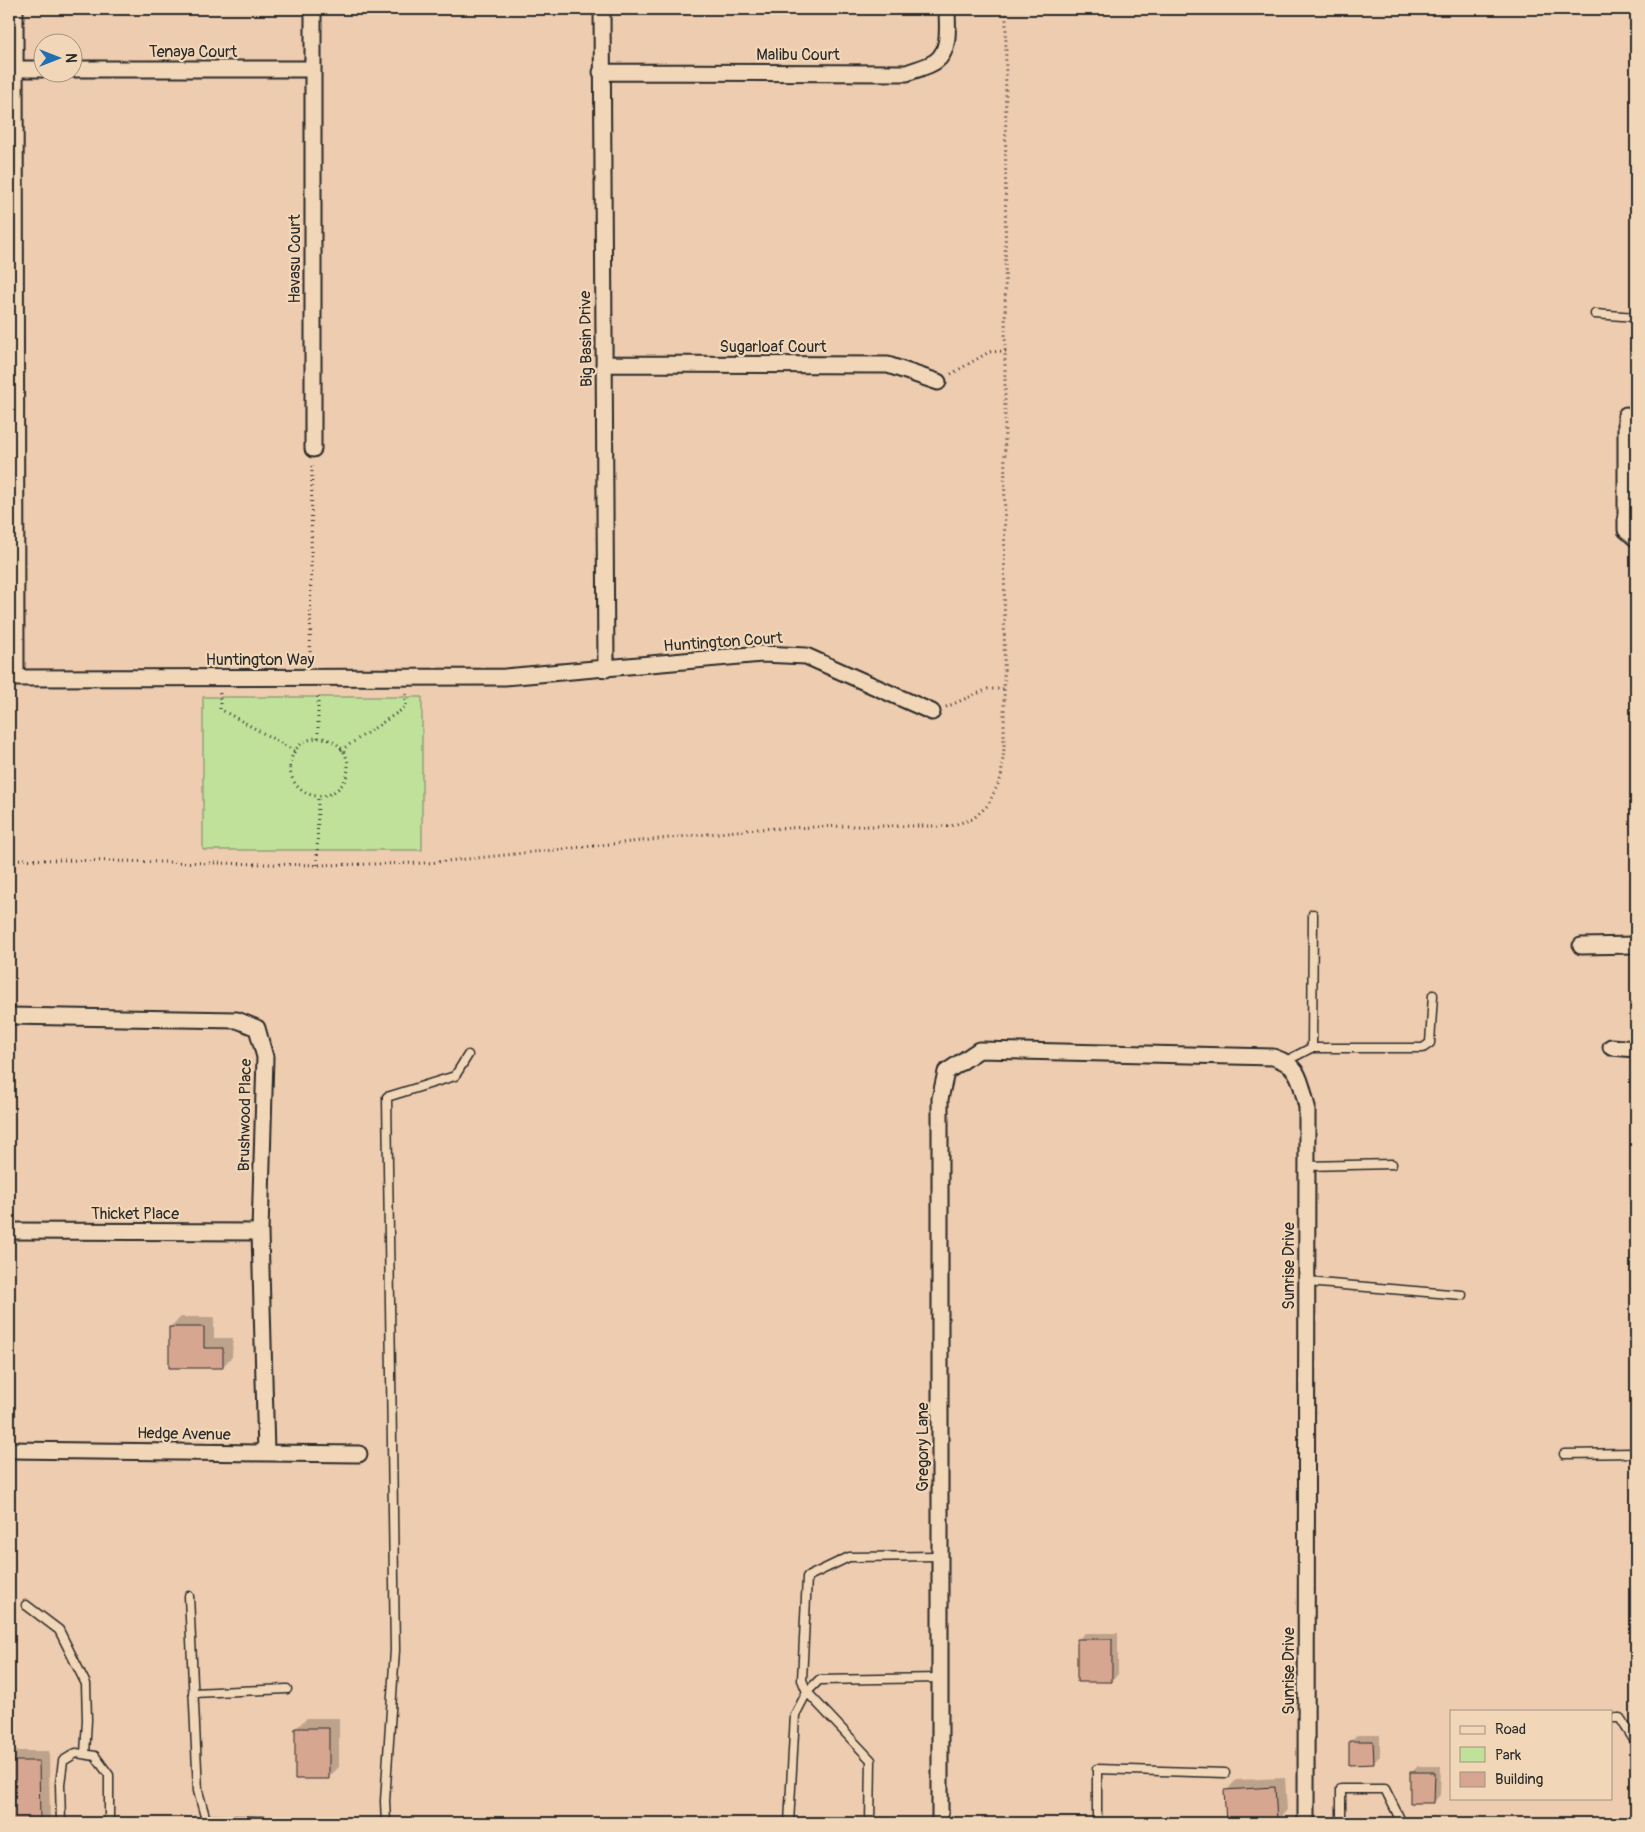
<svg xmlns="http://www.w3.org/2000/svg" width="1645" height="1832" viewBox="0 0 1645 1832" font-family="Pangolin,sans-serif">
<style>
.green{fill:#bfe19a;stroke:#758662}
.shadow{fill:#0003}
.building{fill:#d7a691;stroke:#2b2b2b}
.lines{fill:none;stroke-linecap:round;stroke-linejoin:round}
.service-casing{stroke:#2b2b2b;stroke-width:11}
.minor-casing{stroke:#2b2b2b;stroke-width:19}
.path{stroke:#2b2b2b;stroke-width:3;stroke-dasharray:1 4;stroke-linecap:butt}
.service{stroke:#f1d7b8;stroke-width:8}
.minor{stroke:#f1d7b8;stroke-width:15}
.labels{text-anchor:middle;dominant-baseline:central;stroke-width:4.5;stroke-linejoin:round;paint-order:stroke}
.street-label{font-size:16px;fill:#2b2b2b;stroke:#f1d7b8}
</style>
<rect width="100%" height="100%" fill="#eeccaf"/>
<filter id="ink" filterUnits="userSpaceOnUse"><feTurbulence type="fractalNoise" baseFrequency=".02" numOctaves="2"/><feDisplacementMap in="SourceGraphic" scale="10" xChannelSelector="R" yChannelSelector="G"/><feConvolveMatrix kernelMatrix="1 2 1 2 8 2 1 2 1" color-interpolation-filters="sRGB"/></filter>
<g filter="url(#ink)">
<path class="green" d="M 203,697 L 422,697 L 422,850 L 203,850 Z"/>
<path class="shadow" d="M 181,1317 L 214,1317 L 214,1338 L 233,1338 L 232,1357 L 222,1367 L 170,1327 Z
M 1085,1633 L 1118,1633 L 1118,1674 L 1112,1681 L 1078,1640 Z
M 307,1718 L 339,1718 L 339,1767 L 328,1778 L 296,1728 Z
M 1357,1735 L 1380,1735 L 1380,1756 L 1373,1763 L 1350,1742 Z
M 17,1751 L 49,1751 L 50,1823 L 9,1823 L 9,1759 Z
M 1418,1766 L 1441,1766 L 1440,1795 L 1434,1802 L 1412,1772 Z
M 1285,1778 L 1287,1810 L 1277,1821 L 1227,1823 L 1226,1791 L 1236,1780 Z"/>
<path class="building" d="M 169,1327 L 204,1327 L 204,1348 L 223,1348 L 223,1368 L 169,1368 Z
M 1077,1639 L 1112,1639 L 1112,1682 L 1077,1682 Z
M 295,1728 L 329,1728 L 329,1779 L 295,1779 Z
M 1349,1741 L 1373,1741 L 1374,1764 L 1349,1765 Z
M 9,1761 L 39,1761 L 40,1823 L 9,1823 Z
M 1410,1772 L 1435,1772 L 1434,1803 L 1410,1803 Z
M 1275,1787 L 1277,1822 L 1226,1823 L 1224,1790 Z"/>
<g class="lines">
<defs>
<path id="service" d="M 1595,314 L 1636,317
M 1312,1048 L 1313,914
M 1286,1061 L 1311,1048 L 1423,1048 L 1430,1043 L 1433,995
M 1307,1166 L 1392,1164
M 1307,1282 L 1462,1295
M 1564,1454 L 1636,1453
M 189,1596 L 198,1791 L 206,1820 L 334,1823
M 26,1605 L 59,1630 L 86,1684 L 87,1720 L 85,1754
M 193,1693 L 287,1689
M 1611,1718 L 1620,1718 L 1636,1743
M 61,1823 L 60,1784 L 63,1761 L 76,1753 L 95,1756 L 109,1775 L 109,1823
M 386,1823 L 385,1801 L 395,1650 L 387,1097 L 455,1076 L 468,1055
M 789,1823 L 795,1715 L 807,1692 L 802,1680 L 807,1577 L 849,1557 L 940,1556
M 870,1823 L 871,1760 L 807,1692 L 819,1680 L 940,1678
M 1097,1823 L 1097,1769 L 1225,1773
M 1341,1823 L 1341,1789 L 1385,1789 L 1402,1823"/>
<path id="minor" d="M 15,9 L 16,678
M 313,9 L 313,449
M 602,9 L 606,669
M 9,69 L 42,69
M 72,69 L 313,69
M 601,72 L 907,73 C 916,69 928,67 936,61 C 951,50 947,24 947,9
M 604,364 L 888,365 L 938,382
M 1626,415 L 1626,530 L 1636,539
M 9,678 L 505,677 L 762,654 L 806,656 L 932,712
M 1581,946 L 1636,945
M 9,1016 L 237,1020 L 257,1028 L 265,1057 L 260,1232 L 266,1453
M 1611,1047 L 1636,1049
M 9,1231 L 260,1232
M 9,1450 L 359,1454
M 940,1823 L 940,1099 L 946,1072 L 979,1050 L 1273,1057 C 1301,1066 1300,1081 1307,1107 L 1306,1823"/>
</defs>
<use href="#service" class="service-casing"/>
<use href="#minor" class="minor-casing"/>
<path class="path" d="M 951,374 L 989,352 L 1006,351
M 310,662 L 312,464
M 220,693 L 220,709 L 295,751
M 946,707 L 988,689 L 1005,689
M 318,738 L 318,694
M290 767a29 29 0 1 1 58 0a29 29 0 1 1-58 0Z
M 341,750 L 406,707 L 406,693
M 9,859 L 317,865 L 428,863 L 756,829 L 845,826 L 950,826 L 973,819 L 988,805 L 1001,778 L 1004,748 L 1006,9
M 317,865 L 318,796"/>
<use href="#service" class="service"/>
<use href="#minor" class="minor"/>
</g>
</g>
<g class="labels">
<g class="street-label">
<text x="193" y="52">Tenaya Court</text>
<text x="798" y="55">Malibu Court</text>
<text transform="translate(295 259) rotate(-90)">Havasu Court</text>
<text transform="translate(586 339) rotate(-91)">Big Basin Drive</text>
<text x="773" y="347">Sugarloaf Court</text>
<text transform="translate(723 642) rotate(-4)">Huntington Court</text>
<text x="260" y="660">Huntington Way</text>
<text transform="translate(245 1115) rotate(-89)">Brushwood Place</text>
<text x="135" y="1214">Thicket Place</text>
<text transform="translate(1289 1266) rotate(-90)">Sunrise Drive</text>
<text transform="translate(184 1434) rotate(1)">Hedge Avenue</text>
<text transform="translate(923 1447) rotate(-90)">Gregory Lane</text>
<text transform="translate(1289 1671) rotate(-90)">Sunrise Drive</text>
</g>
</g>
<rect width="1645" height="1832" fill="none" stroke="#f1d7b8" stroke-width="30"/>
<rect x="15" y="15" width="1615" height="1802" fill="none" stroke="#2b2b2b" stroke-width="2" filter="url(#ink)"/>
<rect x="1450" y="1710" width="162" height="90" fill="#f1d7b8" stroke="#a29280"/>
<rect x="1460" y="1726" width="25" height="8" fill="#f1d7b8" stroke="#a29280"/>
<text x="1495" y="1734" font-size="15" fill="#2b2b2b">Road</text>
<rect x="1460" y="1747" width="25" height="15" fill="#bfe19a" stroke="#a29280"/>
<text x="1495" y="1760" font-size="15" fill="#2b2b2b">Park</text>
<rect x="1460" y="1772" width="25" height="15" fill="#d7a691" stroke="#a29280"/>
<text x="1495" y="1784" font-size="15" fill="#2b2b2b">Building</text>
<g transform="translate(58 58) rotate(90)"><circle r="24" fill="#f1d7b8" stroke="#a29280"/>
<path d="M0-4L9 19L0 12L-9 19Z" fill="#1f6fb2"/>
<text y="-8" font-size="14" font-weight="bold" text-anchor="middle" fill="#2b2b2b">N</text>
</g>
</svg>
